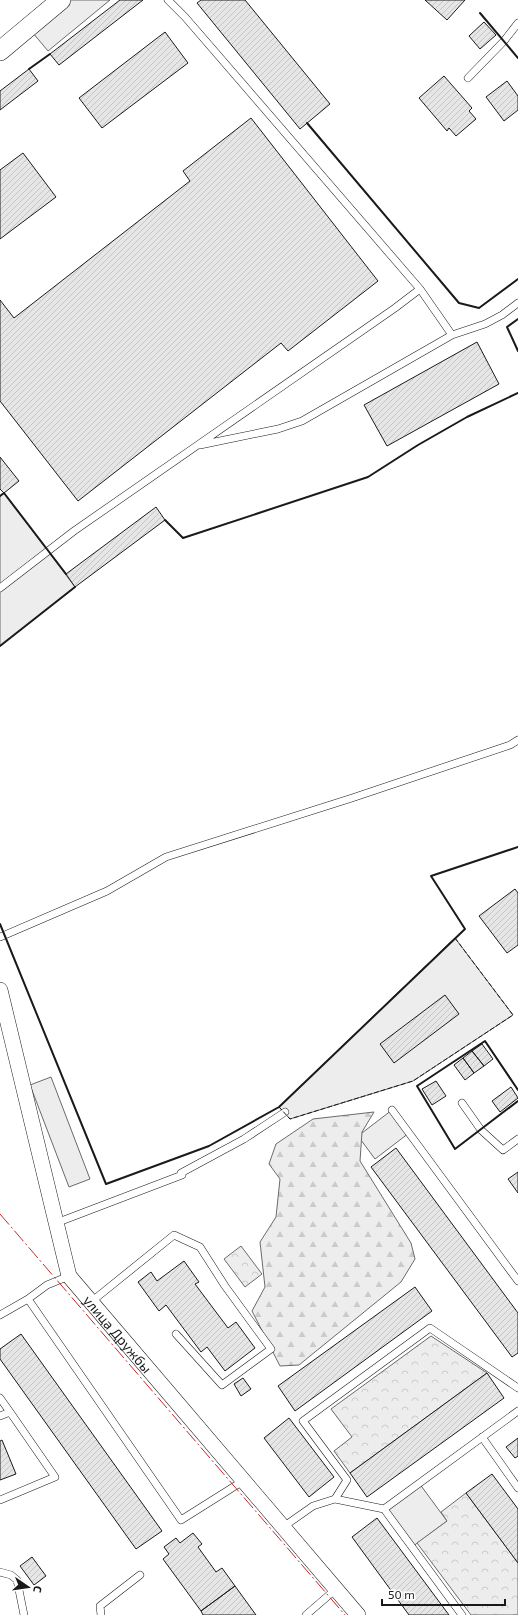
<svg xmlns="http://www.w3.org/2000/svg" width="518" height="1615" viewBox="0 0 518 1615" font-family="'Exo 2',sans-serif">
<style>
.built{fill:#ededed;stroke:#6a6a6a}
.forest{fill:url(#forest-firs);stroke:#6a6a6a}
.park{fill:url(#park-crowns);stroke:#6a6a6a}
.building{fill:url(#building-hatch);stroke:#1a1a1a}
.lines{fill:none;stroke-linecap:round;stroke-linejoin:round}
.service-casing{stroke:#1a1a1a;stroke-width:8}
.minor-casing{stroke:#1a1a1a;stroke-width:16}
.tertiary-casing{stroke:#1a1a1a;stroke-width:20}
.service{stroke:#fff;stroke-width:7}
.minor{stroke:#fff;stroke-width:15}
.tertiary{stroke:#fff;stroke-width:19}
.fence{stroke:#1a1a1a;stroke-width:1;stroke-dasharray:5 2;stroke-linecap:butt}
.wall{stroke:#1a1a1a;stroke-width:2}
.power{stroke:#c62828;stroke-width:1;stroke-dasharray:14 3 2 3;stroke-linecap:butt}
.labels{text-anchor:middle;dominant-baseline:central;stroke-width:3;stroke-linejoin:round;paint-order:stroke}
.street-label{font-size:14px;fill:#1a1a1a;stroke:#fff}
</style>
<defs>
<pattern id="forest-firs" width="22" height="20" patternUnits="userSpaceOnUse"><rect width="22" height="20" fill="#ededed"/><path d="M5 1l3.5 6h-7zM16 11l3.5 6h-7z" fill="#cbcbcb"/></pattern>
<pattern id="park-crowns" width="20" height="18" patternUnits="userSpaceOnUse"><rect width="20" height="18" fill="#ededed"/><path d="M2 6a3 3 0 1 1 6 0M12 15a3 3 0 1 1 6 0" fill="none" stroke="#cbcbcb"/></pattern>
<pattern id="building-hatch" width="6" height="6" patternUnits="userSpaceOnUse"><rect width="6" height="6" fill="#e6e6e6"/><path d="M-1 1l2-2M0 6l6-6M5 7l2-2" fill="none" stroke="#c5c5c5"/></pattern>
</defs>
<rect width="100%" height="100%" fill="#fff"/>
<path class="built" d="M 61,0 L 110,0 L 48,51 L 28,27 Z
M 4,493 L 75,587 L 0,646 L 0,496 Z
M 455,938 L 513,1015 L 413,1081 L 290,1119 L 279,1107 Z
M 51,1077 L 90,1179 L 69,1187 L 30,1085 Z
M 392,1110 L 409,1133 L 375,1159 L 358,1136 Z
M 419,1483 L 447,1521 L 412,1547 L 384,1509 Z"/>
<path class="forest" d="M 374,1112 L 362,1132 L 360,1161 L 411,1243 L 415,1259 L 401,1282 L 299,1365 L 280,1366 L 252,1311 L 265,1287 L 260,1242 L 276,1217 L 280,1179 L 269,1164 L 276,1144 L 313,1119 Z"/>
<path class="park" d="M 241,1246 L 262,1274 L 245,1287 L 224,1259 Z
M 431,1336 L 487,1373 L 350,1473 L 334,1451 L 352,1437 L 331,1409 Z
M 466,1493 L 518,1563 L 518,1615 L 471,1615 L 417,1543 L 447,1521 L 441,1512 Z"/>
<path class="building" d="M 120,0 L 143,0 L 59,65 L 50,54 Z
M 201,0 L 245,0 L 330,104 L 300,129 L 197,3 Z
M 425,0 L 465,0 L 447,20 Z
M 484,22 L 496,35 L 480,49 L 469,36 Z
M 165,32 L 188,63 L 102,128 L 79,98 Z
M 29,69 L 38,81 L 0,110 L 0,91 Z
M 444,76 L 472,108 L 469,111 L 476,119 L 456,136 L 449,128 L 447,131 L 419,98 Z
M 507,81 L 518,96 L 518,110 L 504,121 L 486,97 Z
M 251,118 L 378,281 L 288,351 L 281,343 L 78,501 L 0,401 L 0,300 L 14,318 L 190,181 L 183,171 Z
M 23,153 L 56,197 L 0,239 L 0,170 Z
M 477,342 L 499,384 L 387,446 L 364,405 Z
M 0,457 L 19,481 L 4,493 L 0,489 Z
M 156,507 L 165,520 L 75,587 L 66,574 Z
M 515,889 L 518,893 L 518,945 L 507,953 L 479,916 Z
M 445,995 L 459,1014 L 394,1063 L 380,1044 Z
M 482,1044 L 493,1059 L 484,1066 L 472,1051 Z
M 472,1051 L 484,1066 L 474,1073 L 463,1058 Z
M 463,1058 L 474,1073 L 465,1080 L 454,1065 Z
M 436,1081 L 446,1096 L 432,1105 L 422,1089 Z
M 511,1087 L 518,1098 L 500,1112 L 492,1101 Z
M 396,1148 L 518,1313 L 518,1353 L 512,1357 L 371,1167 Z
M 518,1172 L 518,1193 L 508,1179 Z
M 184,1261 L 199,1282 L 195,1284 L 228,1328 L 236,1322 L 255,1348 L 225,1371 L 207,1347 L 201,1352 L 166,1305 L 159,1311 L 138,1282 L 151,1272 L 157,1281 Z
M 415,1287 L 432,1311 L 295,1411 L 278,1386 Z
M 21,1334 L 162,1531 L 136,1549 L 0,1359 L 0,1349 Z
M 487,1373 L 504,1398 L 367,1497 L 350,1473 Z
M 243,1378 L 251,1389 L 241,1396 L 234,1384 Z
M 289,1418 L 334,1477 L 309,1497 L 264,1438 Z
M 518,1438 L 518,1456 L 515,1458 L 506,1447 Z
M 2,1440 L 16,1474 L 0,1480 L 0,1441 Z
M 492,1474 L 518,1509 L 518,1563 L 466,1493 Z
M 377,1518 L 449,1615 L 409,1615 L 352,1537 Z
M 193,1533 L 202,1544 L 198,1547 L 216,1572 L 222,1568 L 235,1586 L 201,1611 L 163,1559 L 169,1554 L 164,1547 L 176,1538 L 180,1543 Z
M 32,1557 L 46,1576 L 34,1585 L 20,1566 Z
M 235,1586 L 256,1615 L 203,1615 L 201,1611 Z"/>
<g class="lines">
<defs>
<path id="service" d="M 468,78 L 504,41 L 518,23
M 420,289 L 452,335
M 200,445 L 278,429 L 302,421 L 452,335 L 485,324 L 502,315 L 518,303
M 0,588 L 74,531 L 395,308 L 420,289 L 185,17 L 168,0
M 0,937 L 107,891 L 166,857 L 352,798 L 510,745 L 518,740
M 462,1103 L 481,1130 L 503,1150 L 518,1139
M 392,1110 L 518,1281
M 56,1223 L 182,1175 L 181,1173 L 244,1139 L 285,1112
M 69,1276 L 47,1285 L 28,1299 L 181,1520 L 243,1481
M 91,1302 L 174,1235 L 200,1247 L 225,1286 L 271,1349 L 222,1385 L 176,1334
M 0,1315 L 28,1299
M 0,1398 L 10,1412 L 0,1416
M 482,1437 L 518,1488
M 335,1499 L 347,1480 L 303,1421 L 430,1328 L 518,1388
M 0,1500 L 55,1477 L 10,1412
M 384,1509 L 518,1411
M 283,1527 L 313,1506 L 335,1499 L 384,1509 L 462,1615
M 0,1572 L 11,1575 L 17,1580 L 24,1615
M 101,1615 L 100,1606 L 140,1575
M 306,1615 L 336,1589"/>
<g id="minor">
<path id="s1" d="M 0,990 L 69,1276 L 358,1615"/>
</g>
<path id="tertiary" d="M 0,51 L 61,0"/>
</defs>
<use href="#service" class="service-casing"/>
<use href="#minor" class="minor-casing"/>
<use href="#tertiary" class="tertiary-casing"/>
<use href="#service" class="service"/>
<use href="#minor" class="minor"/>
<use href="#tertiary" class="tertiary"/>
<path class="fence" d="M 455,938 L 513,1015 L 413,1081 L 290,1119 L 279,1107 Z"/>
<path class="wall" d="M 480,13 L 518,58
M 29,69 L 50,54
M 307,123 L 459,303 L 479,308 L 518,279
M 518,319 L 507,327 L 518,351
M 0,496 L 4,493 L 66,574
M 165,520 L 183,538 L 368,477 L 418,445 L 467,417 L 518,393
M 0,646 L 75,587
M 0,924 L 106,1184 L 209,1146 L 279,1107 L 465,929 L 431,876 L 518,847
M 518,1090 L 485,1041 L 417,1086 L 455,1149 L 518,1101"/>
<path class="power" d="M 0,1214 L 345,1615"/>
</g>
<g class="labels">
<g class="street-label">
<text stroke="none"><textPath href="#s1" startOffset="370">улица Дружбы</textPath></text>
</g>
</g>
<g transform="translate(28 1587) rotate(103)" stroke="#ffffff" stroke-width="3" paint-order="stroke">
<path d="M0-3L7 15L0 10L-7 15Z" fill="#1a1a1a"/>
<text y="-6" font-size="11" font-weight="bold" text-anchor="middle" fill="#1a1a1a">С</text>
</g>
<path d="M382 1599v6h123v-6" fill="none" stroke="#1a1a1a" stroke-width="2"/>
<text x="388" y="1599" font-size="12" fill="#1a1a1a" stroke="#ffffff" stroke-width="3" paint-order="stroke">50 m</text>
</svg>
